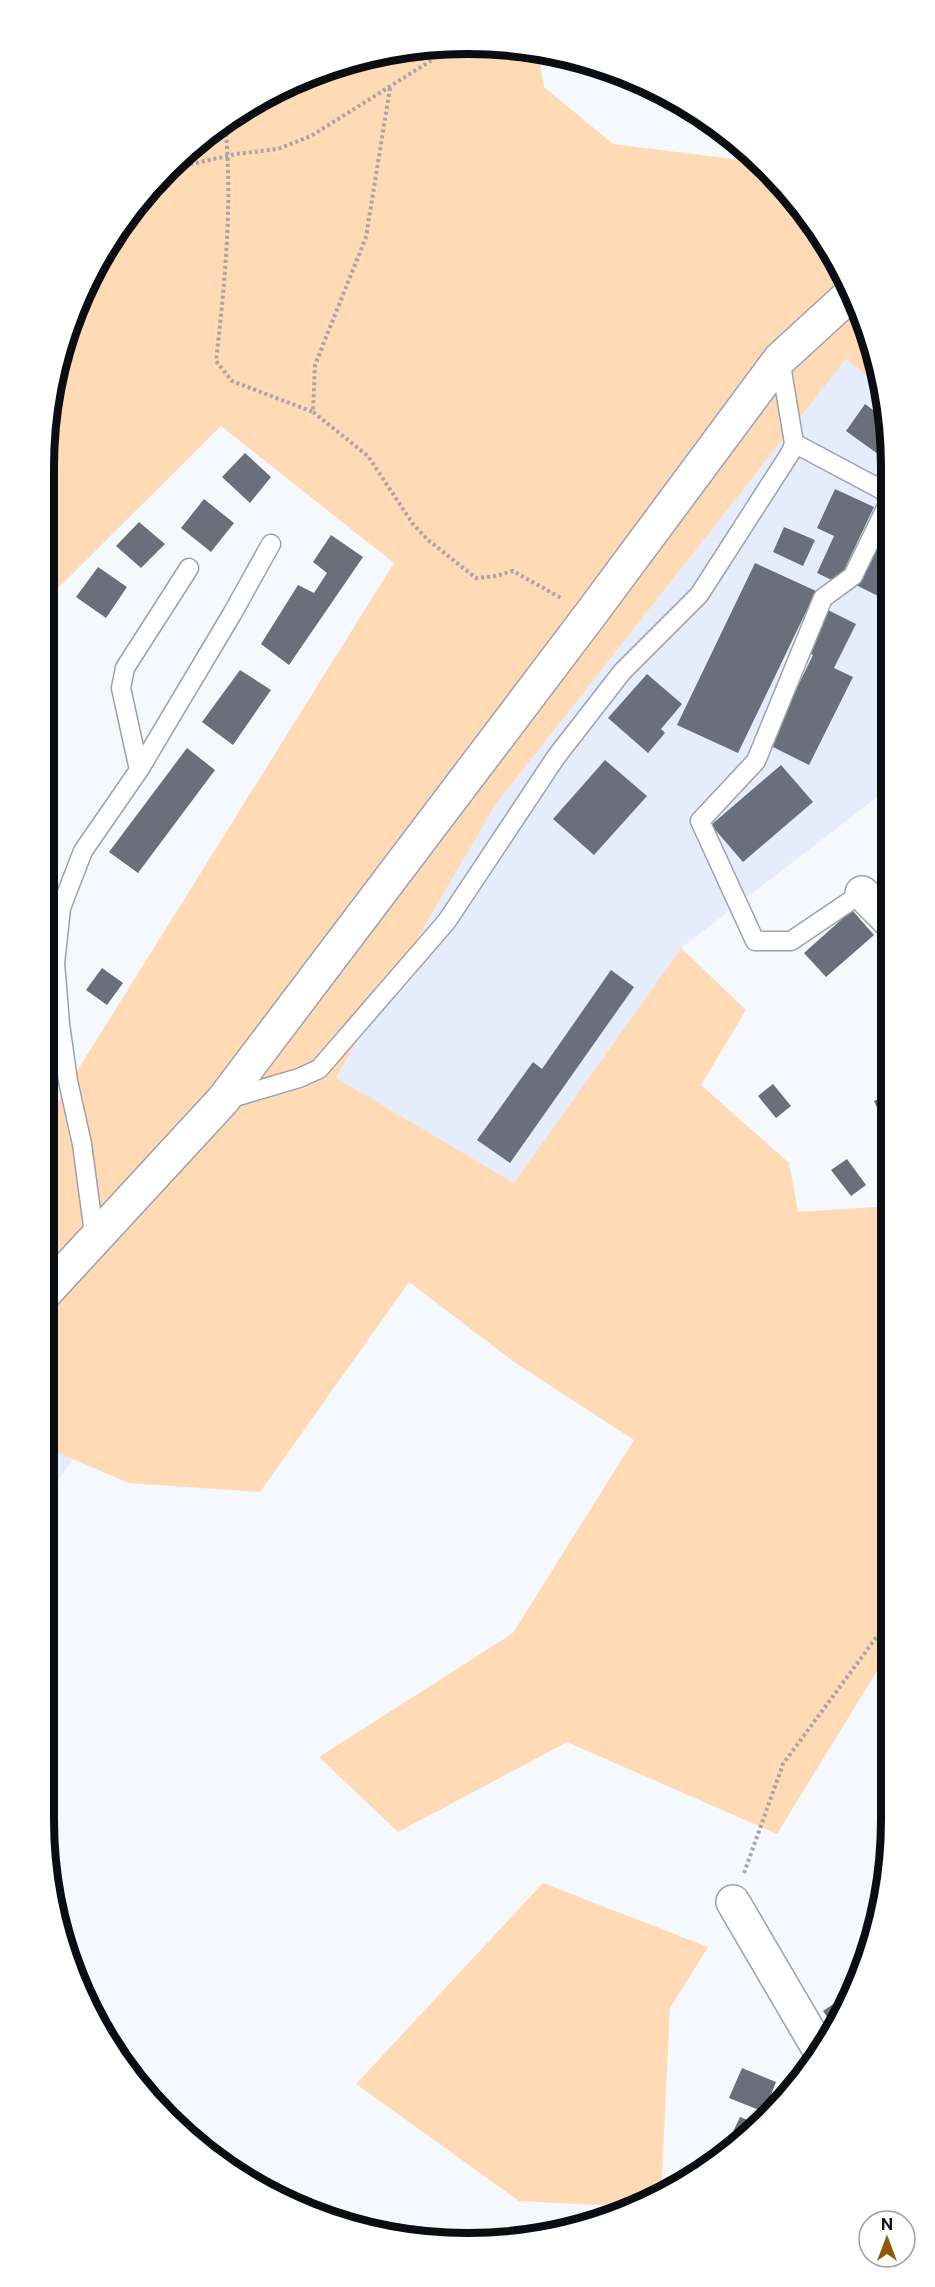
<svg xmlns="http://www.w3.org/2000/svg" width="935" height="2287" viewBox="0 0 935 2287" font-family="'Public Sans',sans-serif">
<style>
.built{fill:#e5edfd}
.green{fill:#ffdab4}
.building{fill:#696f7b}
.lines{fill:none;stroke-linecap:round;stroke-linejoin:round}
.lane-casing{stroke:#9ba1ae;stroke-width:21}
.street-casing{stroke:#9ba1ae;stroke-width:36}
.highway-casing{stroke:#9ba1ae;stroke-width:36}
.path{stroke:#a3a6ab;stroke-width:4;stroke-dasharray:3 3;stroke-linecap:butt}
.lane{stroke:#fff;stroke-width:18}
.street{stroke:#fff;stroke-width:33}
.highway{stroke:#fff;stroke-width:33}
.rim{fill:none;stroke:#0a0d11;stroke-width:8}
</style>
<rect width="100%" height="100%" fill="#f5f8fd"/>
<path class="built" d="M 846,359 L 880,387 L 888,412 L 889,788 L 681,948 L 514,1183 L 336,1079 L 496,804 Z
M 44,1447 L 73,1459 L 44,1500 Z"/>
<path class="green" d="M 439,44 L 522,47 L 538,51 L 544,87 L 613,144 L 756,162 L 787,188 L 848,280 L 880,387 L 846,359 L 496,804 L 336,1078 L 514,1183 L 681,948 L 746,1010 L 701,1085 L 789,1163 L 798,1212 L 890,1206 L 891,1648 L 777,1834 L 567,1742 L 398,1832 L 319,1757 L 513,1633 L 634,1440 L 517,1364 L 409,1282 L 260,1492 L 129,1483 L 44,1447 L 44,1124 L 394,563 L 221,426 L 44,602 L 44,468 L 66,332 L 100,256 L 148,188 L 209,131 L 280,87 L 357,58 Z
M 543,1883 L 708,1947 L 670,2008 L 661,2195 L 638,2207 L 519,2201 L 356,2084 Z"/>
<path class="building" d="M 865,404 L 888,421 L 888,449 L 882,457 L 846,431 Z
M 245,453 L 271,477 L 250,503 L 222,477 Z
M 835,489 L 874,507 L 838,583 L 817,573 L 834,536 L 817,528 Z
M 204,499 L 234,523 L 211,552 L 181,528 Z
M 139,522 L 165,544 L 141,568 L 116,546 Z
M 886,525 L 888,526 L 888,601 L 854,584 Z
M 784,527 L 815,540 L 803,566 L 773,552 Z
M 331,535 L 363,557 L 289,665 L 261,644 L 298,585 L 314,593 L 327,573 L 313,562 Z
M 755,563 L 816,591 L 738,753 L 677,725 Z
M 98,567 L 127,587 L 106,618 L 76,597 Z
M 828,610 L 856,624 L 834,668 L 853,677 L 809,765 L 769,745 L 813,655 L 807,652 Z
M 240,670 L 271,690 L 233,745 L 202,722 Z
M 647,674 L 682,704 L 661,729 L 665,733 L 648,753 L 608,718 Z
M 187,748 L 215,770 L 138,873 L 109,852 Z
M 605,760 L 647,796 L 594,855 L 553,819 Z
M 781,765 L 813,802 L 743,862 L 711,825 Z
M 44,792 L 51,799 L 44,808 Z
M 852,910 L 874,935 L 826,977 L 804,953 Z
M 102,968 L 123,983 L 107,1005 L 86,990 Z
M 611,970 L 634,987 L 510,1163 L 477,1140 L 533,1062 L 542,1069 Z
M 773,1084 L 791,1106 L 776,1118 L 758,1096 Z
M 890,1094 L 890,1136 L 874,1101 Z
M 847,1159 L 866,1185 L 851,1196 L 831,1170 Z
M 848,1994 L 832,2024 L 823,2011 Z
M 742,2068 L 776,2082 L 764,2112 L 729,2098 Z
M 740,2117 L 755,2123 L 737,2141 L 730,2138 Z"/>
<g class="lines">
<defs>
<path id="lane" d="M 794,443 L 884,491 L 888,499
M 139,770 L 121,688 L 125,668 L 189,568
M 862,893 L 791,941 L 755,941 L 700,821 L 756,761 L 823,598 L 853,576 L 888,504
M 228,1099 L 299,1078 L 319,1069 L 447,921 L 556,757 L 622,672 L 699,595 L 791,452 L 794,443 L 780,359
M 95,1241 L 82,1144 L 68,1081 L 60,1024 L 55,963 L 61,908 L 83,851 L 139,770 L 232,614 L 271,544"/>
<path id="street" d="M 862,893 L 889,920
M 733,1902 L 819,2049"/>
<path id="highway" d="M 44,1294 L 223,1100 L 590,615 L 780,359 L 852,293"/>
</defs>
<use href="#lane" class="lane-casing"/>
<use href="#street" class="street-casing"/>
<use href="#highway" class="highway-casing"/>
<path class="path" d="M 390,88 L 366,237 L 315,365 L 313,412 L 368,456 L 413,524 L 428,540 L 476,578 L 496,576 L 513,571 L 561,598
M 225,122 C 233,201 225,282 216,361 L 232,381 L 313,412
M 135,208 L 148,192 L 178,167 L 236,154 L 278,149 L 311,136 L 432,60 L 447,45
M 744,1873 L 783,1764 L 881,1631 L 891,1614"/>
<use href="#lane" class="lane"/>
<use href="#street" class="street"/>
<use href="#highway" class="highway"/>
</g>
<path d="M0 0H935V2287H0ZM467 54H468A413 413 0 0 1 881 467V1820A413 413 0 0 1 468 2233H467A413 413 0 0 1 54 1820V467A413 413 0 0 1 467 54Z" fill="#fff" fill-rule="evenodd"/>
<path class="rim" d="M467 54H468A413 413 0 0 1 881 467V1820A413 413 0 0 1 468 2233H467A413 413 0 0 1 54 1820V467A413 413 0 0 1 467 54Z"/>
<g transform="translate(887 2239)"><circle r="28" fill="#ffffff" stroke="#9d9ea0" stroke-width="1.5"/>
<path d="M0-4.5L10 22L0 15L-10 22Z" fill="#8e590b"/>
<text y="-9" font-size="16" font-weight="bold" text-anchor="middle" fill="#0a0d11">N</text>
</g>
</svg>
